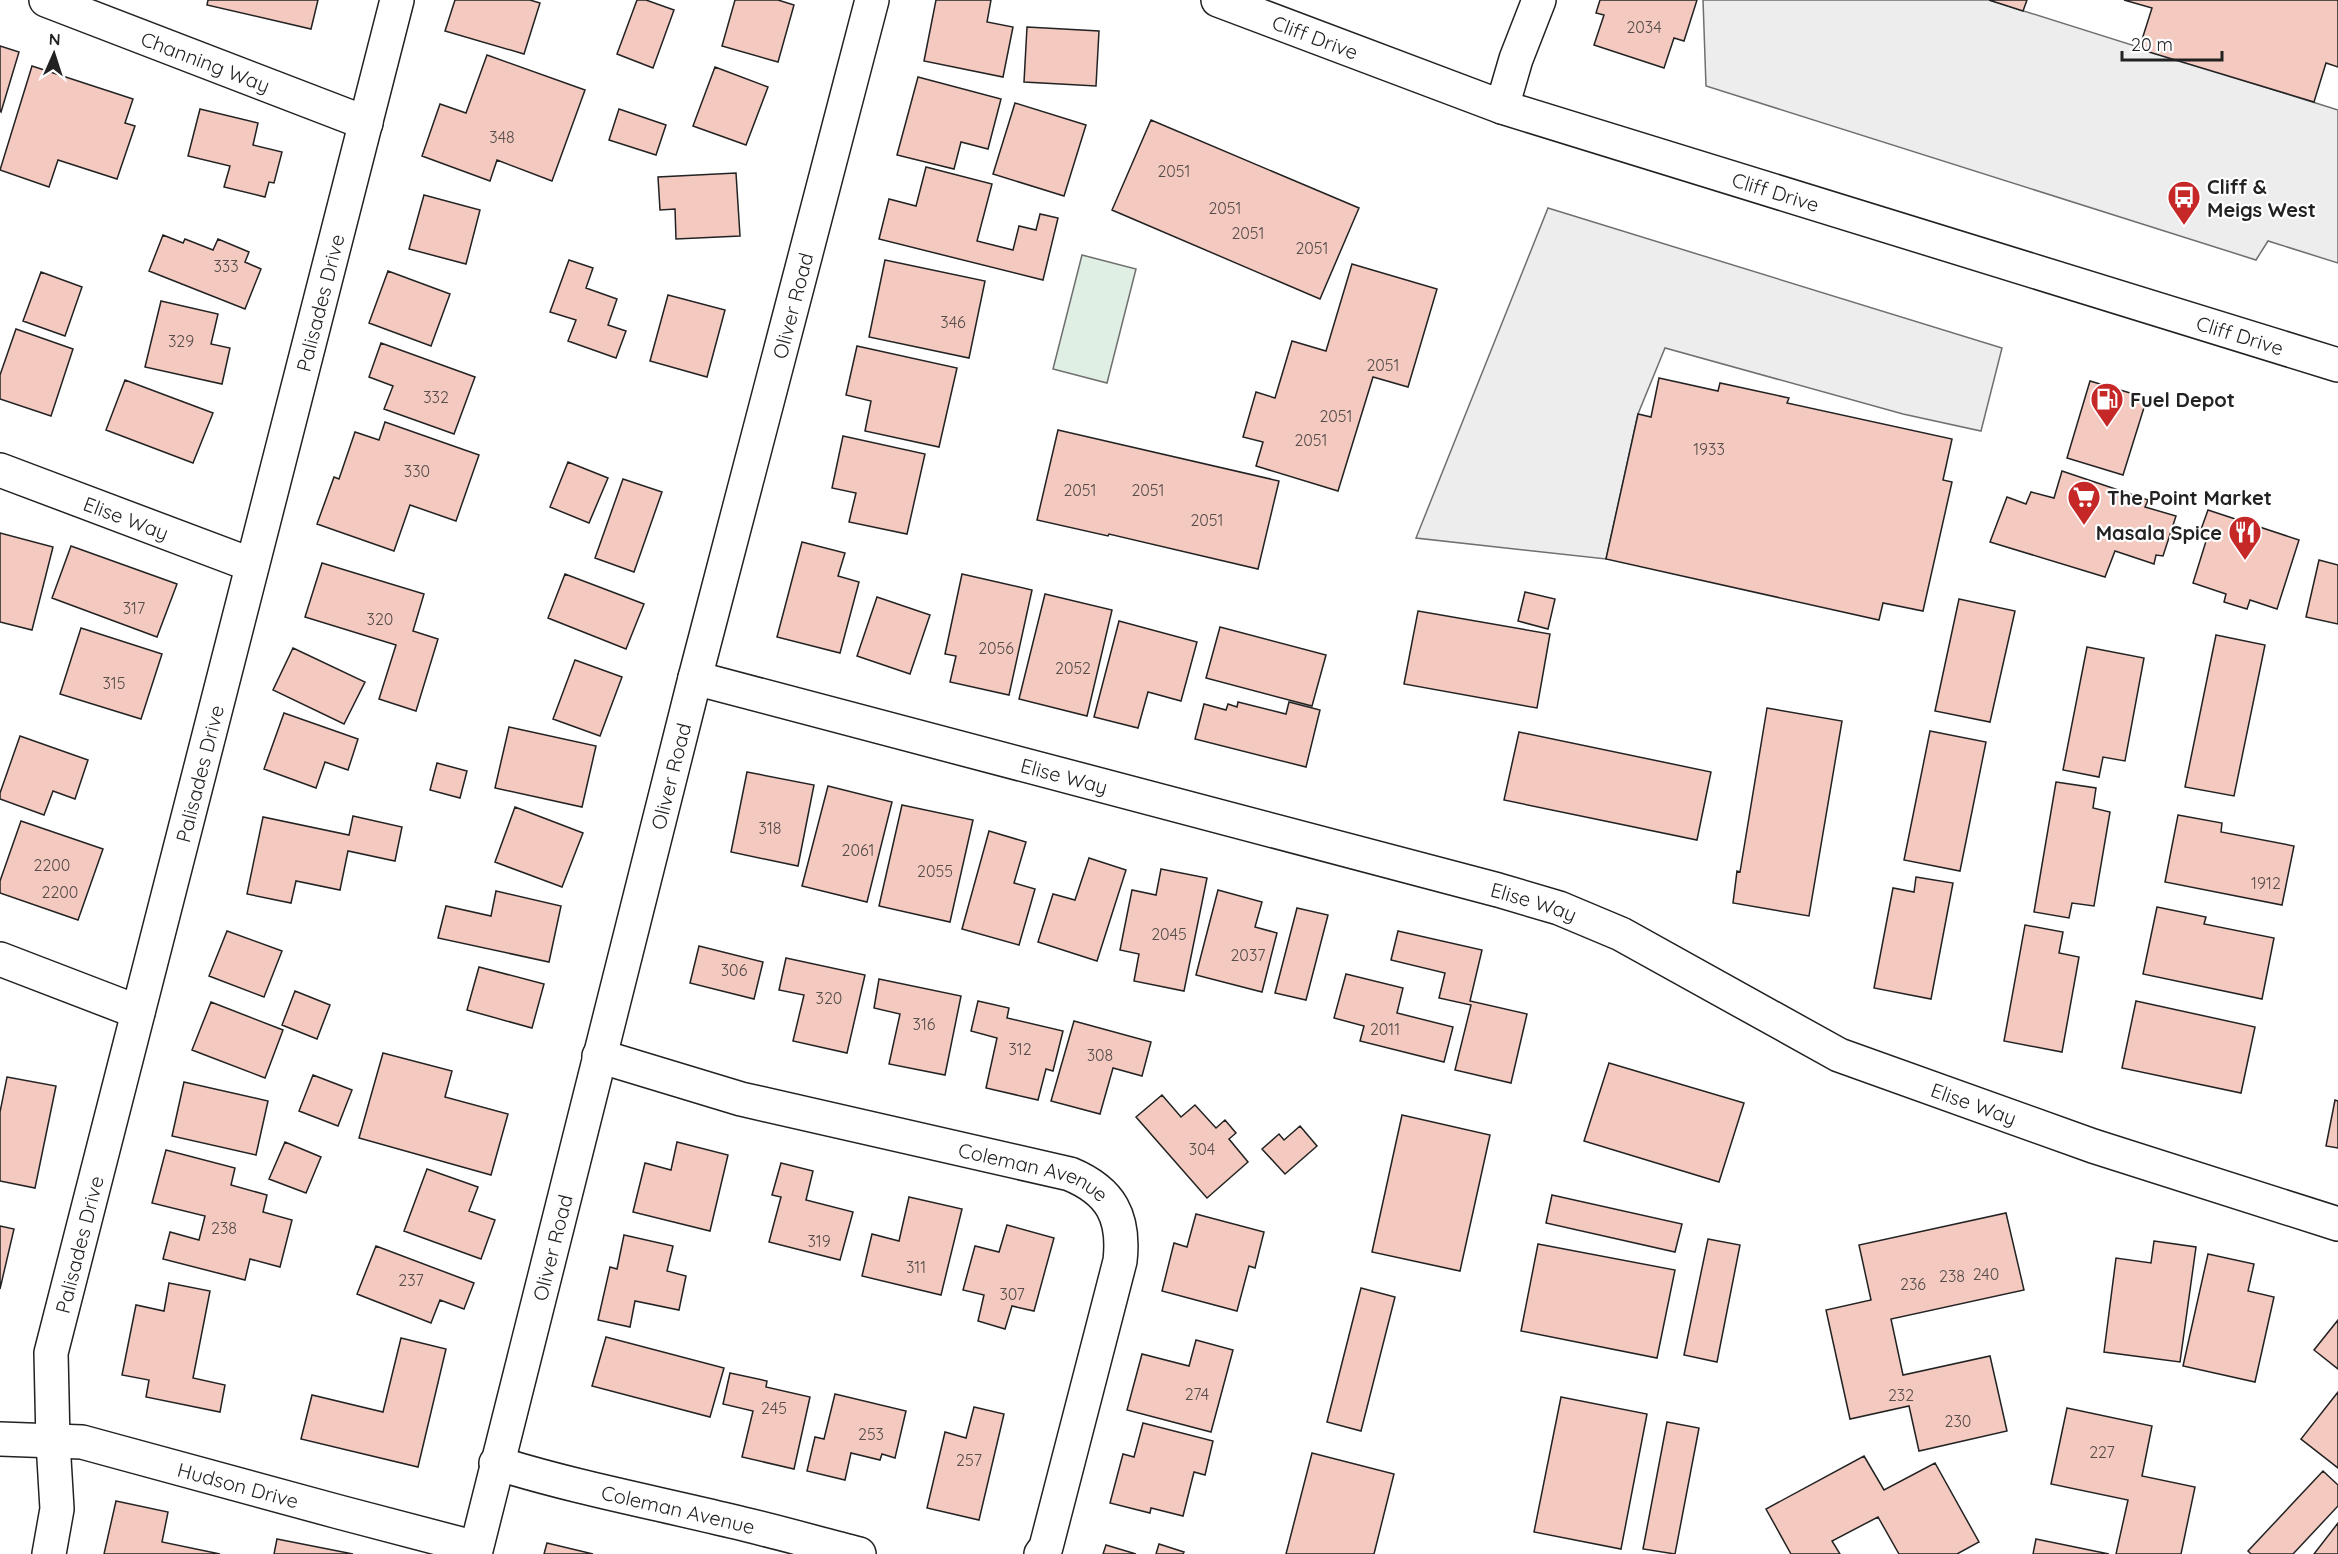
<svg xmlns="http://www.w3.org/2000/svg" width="2338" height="1554" viewBox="0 0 2338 1554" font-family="Quicksand,sans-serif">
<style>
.green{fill:#e0efe3;stroke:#6f6f6f;stroke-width:1.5}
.parking{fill:#ededed;stroke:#6f6f6f;stroke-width:1.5}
.building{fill:#f3c9c0;stroke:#222;stroke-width:1.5}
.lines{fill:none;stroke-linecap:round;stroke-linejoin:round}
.minor-casing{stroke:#222;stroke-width:36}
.major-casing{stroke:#222;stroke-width:36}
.minor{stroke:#fff;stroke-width:33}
.major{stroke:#fff;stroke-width:33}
.labels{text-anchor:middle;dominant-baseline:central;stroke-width:4.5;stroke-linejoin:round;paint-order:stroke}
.number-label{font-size:16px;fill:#564c4a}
.street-label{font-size:20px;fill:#222;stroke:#fff}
.poi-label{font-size:20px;font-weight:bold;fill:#222;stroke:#fff;text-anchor:start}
</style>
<rect width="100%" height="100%" fill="#fff"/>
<path class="green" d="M 1082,255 L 1136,269 L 1107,383 L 1053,369 Z"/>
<path class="parking" d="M 1703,0 L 1989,0 L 2338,110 L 2338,263 L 2268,241 L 2256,260 L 1706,86 Z
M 1548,208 L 2002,348 L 1981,431 L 1903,414 L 1665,348 L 1638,414 L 1606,559 L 1416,538 Z"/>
<path class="building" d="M 208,0 L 318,0 L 311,29 L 207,5 Z
M 455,0 L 530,0 L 540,3 L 524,54 L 445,31 Z
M 637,0 L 646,0 L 674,10 L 653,68 L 617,54 Z
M 735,0 L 778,0 L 794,5 L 778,62 L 722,46 Z
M 936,0 L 991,0 L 987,22 L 1013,27 L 1003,77 L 924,61 Z
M 1600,0 L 1697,0 L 1684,41 L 1674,38 L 1664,68 L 1594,45 L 1604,15 L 1596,13 Z
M 1989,0 L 2027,0 L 2023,11 Z
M 2124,0 L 2338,0 L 2338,67 L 2326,63 L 2314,102 L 2139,49 L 2152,8 Z
M 1027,27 L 1099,31 L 1096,86 L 1024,82 Z
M 0,46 L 19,52 L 1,112 L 0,111 Z
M 487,55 L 585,90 L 552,181 L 497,160 L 490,181 L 422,156 L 440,104 L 466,113 Z
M 32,66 L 133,99 L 125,123 L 135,126 L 117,179 L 58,160 L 49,187 L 0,170 Z
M 715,67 L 768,87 L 746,145 L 693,126 Z
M 918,77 L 1001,99 L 988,149 L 961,142 L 954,169 L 897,155 Z
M 1015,103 L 1086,125 L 1064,196 L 993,174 Z
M 200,109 L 258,123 L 253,145 L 282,152 L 274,183 L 269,182 L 265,197 L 224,187 L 230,166 L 188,156 Z
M 619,109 L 666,125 L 656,155 L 609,140 Z
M 1151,120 L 1359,208 L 1320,299 L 1112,210 Z
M 926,167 L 992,184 L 977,241 L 1013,250 L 1019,226 L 1036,230 L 1040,214 L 1058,218 L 1043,280 L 879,239 L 889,199 L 916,206 Z
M 736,173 L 740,236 L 676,239 L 675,209 L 660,210 L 658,177 Z
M 424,195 L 480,210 L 466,264 L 409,249 Z
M 163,235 L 183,243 L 185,239 L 213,250 L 218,239 L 249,252 L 245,262 L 261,269 L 245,309 L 149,271 Z
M 569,260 L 593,268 L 586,288 L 617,299 L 608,325 L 626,331 L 616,358 L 568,341 L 576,320 L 550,312 Z
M 885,260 L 985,281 L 969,358 L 869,337 Z
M 1352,264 L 1437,289 L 1408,387 L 1373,377 L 1338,491 L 1256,466 L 1263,442 L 1243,437 L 1256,392 L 1275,398 L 1292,341 L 1326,351 Z
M 388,271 L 450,294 L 431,346 L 369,323 Z
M 41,272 L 82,287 L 65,336 L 23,321 Z
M 668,295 L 725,310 L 707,377 L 650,361 Z
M 161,301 L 218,314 L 211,344 L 230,348 L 222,384 L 145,367 Z
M 16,329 L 73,349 L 51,416 L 0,399 L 0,375 Z
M 381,343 L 475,377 L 454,434 L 384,409 L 393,386 L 369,377 Z
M 857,346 L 957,368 L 939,447 L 865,431 L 871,401 L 846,395 Z
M 1659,378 L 1718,391 L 1720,383 L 1789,398 L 1787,403 L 1952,439 L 1943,480 L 1952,482 L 1923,611 L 1883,603 L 1879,620 L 1606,559 L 1638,414 L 1651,417 Z
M 125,380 L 213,413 L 193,463 L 106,430 Z
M 2090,381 L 2147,398 L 2123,475 L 2067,458 Z
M 385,422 L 479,455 L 456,521 L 410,505 L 394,551 L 317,524 L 334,477 L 339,479 L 355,432 L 379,440 Z
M 1058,430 L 1279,481 L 1258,569 L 1109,534 L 1108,536 L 1037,520 Z
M 843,436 L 925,454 L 907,534 L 849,522 L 856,493 L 832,488 Z
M 568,462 L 608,478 L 589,523 L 550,507 Z
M 2062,471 L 2148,500 L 2145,507 L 2176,516 L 2163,556 L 2156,555 L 2154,564 L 2115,551 L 2105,577 L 1990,542 L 2007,497 L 2026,504 L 2031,492 L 2054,498 Z
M 623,479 L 662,492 L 634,572 L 595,558 Z
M 2208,510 L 2299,540 L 2277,609 L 2250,600 L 2247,609 L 2224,602 L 2226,594 L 2193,583 L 2207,538 L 2199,535 Z
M 0,533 L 53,547 L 32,630 L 0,622 Z
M 802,542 L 845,553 L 838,576 L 859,582 L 840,653 L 777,637 Z
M 71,546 L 177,584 L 157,637 L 52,598 Z
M 2319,560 L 2338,565 L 2338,624 L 2306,617 Z
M 322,563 L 424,594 L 413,631 L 438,639 L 416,711 L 379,699 L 396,645 L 305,617 Z
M 565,574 L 644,604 L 626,649 L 548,618 Z
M 962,574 L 1032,590 L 1009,695 L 950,682 L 956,656 L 945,654 Z
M 1525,592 L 1555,599 L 1548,629 L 1518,621 Z
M 1045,594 L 1112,610 L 1087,716 L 1019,699 Z
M 877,597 L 930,615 L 910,674 L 857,656 Z
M 1959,599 L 2015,611 L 1990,722 L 1935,711 Z
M 1418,611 L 1550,634 L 1537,708 L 1404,684 Z
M 1119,621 L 1197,642 L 1181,701 L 1148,692 L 1138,728 L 1094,717 Z
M 1220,627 L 1326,655 L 1312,706 L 1206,678 Z
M 81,628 L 162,654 L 141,719 L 60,694 Z
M 2216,635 L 2265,645 L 2234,796 L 2185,787 Z
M 2087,647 L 2144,658 L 2125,761 L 2103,757 L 2099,777 L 2063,770 Z
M 293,648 L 365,682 L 344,724 L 273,690 Z
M 575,660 L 622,677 L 600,736 L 553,719 Z
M 1238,702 L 1286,714 L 1289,702 L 1320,710 L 1306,767 L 1195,739 L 1204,704 L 1226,710 L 1228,704 L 1237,707 Z
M 1767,708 L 1842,721 L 1809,916 L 1733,903 L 1737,871 L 1740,872 Z
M 284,713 L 358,739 L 348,770 L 325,762 L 316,788 L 264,769 Z
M 509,727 L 596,746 L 582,807 L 495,788 Z
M 1930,731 L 1986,742 L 1960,871 L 1904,860 Z
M 1519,732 L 1711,772 L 1697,840 L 1504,800 Z
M 20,736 L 88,760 L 75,799 L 53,791 L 44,815 L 0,799 L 0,793 Z
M 437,763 L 467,771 L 460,798 L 430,790 Z
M 747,772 L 814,785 L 798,866 L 731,852 Z
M 2056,782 L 2096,788 L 2093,808 L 2110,812 L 2094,906 L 2072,903 L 2069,918 L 2034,912 Z
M 828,786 L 892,802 L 867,902 L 802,886 Z
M 902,805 L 973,820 L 950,922 L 879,906 Z
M 515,807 L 583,833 L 562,887 L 495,862 Z
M 2178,815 L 2222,823 L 2221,832 L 2294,846 L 2282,905 L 2165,882 Z
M 353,816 L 402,827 L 395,861 L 348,851 L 340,890 L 296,881 L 291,903 L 247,894 L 263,817 L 349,835 Z
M 21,821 L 103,849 L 78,920 L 0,893 L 0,881 Z
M 989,831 L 1026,842 L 1014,883 L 1035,889 L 1019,945 L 962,929 Z
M 1089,858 L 1126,870 L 1097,961 L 1038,942 L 1053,894 L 1075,900 Z
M 1161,869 L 1207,878 L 1184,991 L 1134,981 L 1139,954 L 1120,950 L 1132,890 L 1156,895 Z
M 1916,877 L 1953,883 L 1931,999 L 1874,988 L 1893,888 L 1914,892 Z
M 1218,890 L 1262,902 L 1255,927 L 1277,933 L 1262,992 L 1196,975 Z
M 496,891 L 561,906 L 549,962 L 438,938 L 446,906 L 491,916 Z
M 2157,907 L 2206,917 L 2204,924 L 2274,938 L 2262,999 L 2143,974 Z
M 1297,908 L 1328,915 L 1306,1000 L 1275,993 Z
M 2025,925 L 2063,932 L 2059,953 L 2079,957 L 2062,1052 L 2004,1041 Z
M 227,931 L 282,951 L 264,997 L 209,976 Z
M 1398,931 L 1482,950 L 1470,1001 L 1527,1014 L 1511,1083 L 1455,1070 L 1471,1005 L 1439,998 L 1445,973 L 1391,960 Z
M 699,946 L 763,962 L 754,999 L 690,983 Z
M 786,958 L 865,975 L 847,1053 L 793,1041 L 804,995 L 779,990 Z
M 479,967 L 544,984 L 532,1028 L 467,1010 Z
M 1346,974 L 1403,988 L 1397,1013 L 1453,1027 L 1444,1062 L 1360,1041 L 1364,1026 L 1334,1018 Z
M 879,979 L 961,996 L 945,1075 L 889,1064 L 900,1014 L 874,1008 Z
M 295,991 L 330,1005 L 317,1039 L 282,1025 Z
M 978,1001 L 1009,1008 L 1007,1018 L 1063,1031 L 1053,1071 L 1046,1069 L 1038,1100 L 986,1088 L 997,1038 L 971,1031 Z
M 2136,1001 L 2255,1027 L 2241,1093 L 2122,1068 Z
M 211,1002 L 283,1030 L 265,1078 L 192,1050 Z
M 1074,1021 L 1151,1042 L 1142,1076 L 1113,1068 L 1100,1114 L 1051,1101 Z
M 383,1053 L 452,1071 L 445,1097 L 508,1114 L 491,1175 L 359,1138 Z
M 1609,1063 L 1744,1103 L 1719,1182 L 1584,1141 Z
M 313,1075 L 352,1090 L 338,1126 L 299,1111 Z
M 7,1077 L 56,1086 L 35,1188 L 0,1181 L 0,1112 Z
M 184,1082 L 268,1101 L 256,1155 L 172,1136 Z
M 1162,1095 L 1181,1117 L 1195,1105 L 1216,1128 L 1225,1120 L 1236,1133 L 1229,1139 L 1248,1162 L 1207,1198 L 1136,1117 Z
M 2335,1100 L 2338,1101 L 2338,1148 L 2326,1146 Z
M 1402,1115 L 1490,1135 L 1460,1271 L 1372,1252 Z
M 1300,1126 L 1317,1146 L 1285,1174 L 1262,1149 L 1279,1134 L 1284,1140 Z
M 285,1142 L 321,1157 L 306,1193 L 269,1179 Z
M 677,1142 L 728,1155 L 710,1231 L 633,1212 L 645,1163 L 671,1170 Z
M 166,1150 L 235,1168 L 231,1185 L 267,1195 L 263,1212 L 292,1220 L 280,1267 L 250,1259 L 245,1280 L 163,1259 L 170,1232 L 199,1240 L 205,1216 L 152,1203 Z
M 781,1163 L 813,1171 L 806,1200 L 853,1212 L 840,1260 L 769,1242 L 781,1197 L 772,1195 Z
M 427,1169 L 478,1187 L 469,1211 L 495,1220 L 481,1259 L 404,1231 Z
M 1552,1195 L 1682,1224 L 1675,1252 L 1546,1223 Z
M 909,1197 L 962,1209 L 941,1295 L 862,1276 L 872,1234 L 899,1241 Z
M 2006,1213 L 2024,1290 L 1891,1319 L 1903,1375 L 1990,1356 L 2007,1431 L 1919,1451 L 1909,1406 L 1850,1419 L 1826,1310 L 1871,1300 L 1859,1245 Z
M 1196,1214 L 1264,1232 L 1255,1268 L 1249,1266 L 1237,1311 L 1162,1291 L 1174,1243 L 1187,1247 Z
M 1007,1225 L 1054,1238 L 1034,1311 L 1012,1306 L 1005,1329 L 978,1321 L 984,1295 L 963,1290 L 975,1246 L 999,1252 Z
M 0,1226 L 14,1229 L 0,1289 Z
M 624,1235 L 673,1246 L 667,1271 L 686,1276 L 679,1310 L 635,1301 L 630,1327 L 598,1320 L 610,1267 L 617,1269 Z
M 1708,1239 L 1740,1245 L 1717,1362 L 1684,1355 Z
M 2154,1241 L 2196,1247 L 2180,1362 L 2104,1352 L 2116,1258 L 2151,1263 Z
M 1538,1244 L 1675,1270 L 1657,1358 L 1521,1331 Z
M 376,1246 L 474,1283 L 464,1309 L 440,1300 L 431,1323 L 357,1294 Z
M 2208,1254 L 2254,1264 L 2248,1291 L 2274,1297 L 2255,1382 L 2183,1366 Z
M 169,1283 L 210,1291 L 193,1378 L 225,1385 L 220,1412 L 146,1397 L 149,1380 L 122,1375 L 136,1305 L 164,1311 Z
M 1361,1288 L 1395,1297 L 1361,1431 L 1327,1422 Z
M 2338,1320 L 2338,1369 L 2314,1350 Z
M 606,1337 L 724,1368 L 710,1417 L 592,1386 Z
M 401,1338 L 446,1349 L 418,1467 L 301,1439 L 312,1395 L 383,1412 Z
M 1196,1340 L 1233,1350 L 1211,1432 L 1127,1410 L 1142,1354 L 1189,1366 Z
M 730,1373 L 767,1381 L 766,1387 L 810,1397 L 794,1469 L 742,1457 L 753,1411 L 723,1404 Z
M 2338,1392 L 2338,1468 L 2301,1439 Z
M 835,1394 L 906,1411 L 895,1458 L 882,1454 L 880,1460 L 851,1453 L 845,1480 L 807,1471 L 815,1437 L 824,1439 Z
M 1561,1397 L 1647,1414 L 1621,1549 L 1534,1532 Z
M 974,1407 L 1004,1414 L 979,1520 L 927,1508 L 945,1432 L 966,1438 Z
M 2067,1408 L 2152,1426 L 2142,1476 L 2195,1487 L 2181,1554 L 2116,1554 L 2128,1500 L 2051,1484 Z
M 1667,1422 L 1699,1428 L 1675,1554 L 1643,1549 Z
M 1143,1423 L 1213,1441 L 1205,1475 L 1194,1472 L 1183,1516 L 1151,1508 L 1150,1513 L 1110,1503 L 1123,1454 L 1134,1457 Z
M 1312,1453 L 1394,1474 L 1374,1554 L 1286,1554 Z
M 1864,1456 L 1884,1490 L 1935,1463 L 1979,1542 L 1957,1554 L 1899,1554 L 1878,1517 L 1832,1541 L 1840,1554 L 1791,1554 L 1766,1509 Z
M 2323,1471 L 2338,1485 L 2338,1506 L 2293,1554 L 2251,1554 L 2248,1551 Z
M 116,1501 L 168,1512 L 162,1542 L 220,1554 L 104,1554 Z
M 2338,1523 L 2338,1554 L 2314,1554 Z
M 277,1539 L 353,1554 L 274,1554 Z
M 2036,1539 L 2109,1554 L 2033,1554 Z
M 547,1543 L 593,1554 L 544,1554 Z
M 1159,1544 L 1184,1552 L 1183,1554 L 1156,1554 Z
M 1106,1545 L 1136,1554 L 1103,1554 Z"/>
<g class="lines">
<defs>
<g id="minor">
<path id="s1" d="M 46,0 L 366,123"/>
<path d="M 1502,107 L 1516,59 L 1539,0"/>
<path id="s2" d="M 0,470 L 252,565"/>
<path id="s3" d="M 695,678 L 1498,890 L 1559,908 L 1621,934 L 1839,1055 L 2093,1146 L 2338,1224"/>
<path d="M 0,959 L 138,1012"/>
<path id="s4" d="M 599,1056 L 741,1099 L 1070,1174 C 1111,1191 1125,1217 1120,1261 L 1046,1547 L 1041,1554"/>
<path id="s5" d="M 0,1439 L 82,1442 L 339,1512 L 476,1548"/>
<path id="s6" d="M 496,1463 C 573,1487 652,1502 731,1521 C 774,1531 816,1543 859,1554"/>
<path id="s7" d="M 49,1554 L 57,1509 L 53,1442 L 51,1353 L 397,0"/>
<path id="s8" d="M 475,1554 L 695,678 L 872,0"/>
</g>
<g id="major">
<path id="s9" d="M 1218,0 L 1502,107 L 2338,365"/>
</g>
</defs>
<use href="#minor" class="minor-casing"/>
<use href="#major" class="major-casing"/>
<use href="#minor" class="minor"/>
<use href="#major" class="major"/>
</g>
<defs>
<symbol id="bus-pin" viewBox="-11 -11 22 30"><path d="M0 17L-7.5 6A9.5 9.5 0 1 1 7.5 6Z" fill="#c62828" stroke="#fff"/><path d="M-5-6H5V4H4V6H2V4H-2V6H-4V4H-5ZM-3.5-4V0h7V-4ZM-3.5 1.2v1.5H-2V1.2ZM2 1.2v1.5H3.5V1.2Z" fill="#fff"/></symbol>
<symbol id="fuel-pin" viewBox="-11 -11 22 30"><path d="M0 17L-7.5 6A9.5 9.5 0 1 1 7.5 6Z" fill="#c62828" stroke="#fff"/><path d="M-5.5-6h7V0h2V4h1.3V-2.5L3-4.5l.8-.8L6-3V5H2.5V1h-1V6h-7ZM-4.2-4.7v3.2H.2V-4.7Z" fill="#fff"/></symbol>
<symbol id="supermarket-pin" viewBox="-11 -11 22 30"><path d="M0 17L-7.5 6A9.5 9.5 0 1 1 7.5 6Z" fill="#c62828" stroke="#fff"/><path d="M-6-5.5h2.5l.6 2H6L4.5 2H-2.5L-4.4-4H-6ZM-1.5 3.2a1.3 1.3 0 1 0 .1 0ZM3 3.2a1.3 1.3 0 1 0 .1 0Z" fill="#fff"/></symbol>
<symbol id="restaurant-pin" viewBox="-11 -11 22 30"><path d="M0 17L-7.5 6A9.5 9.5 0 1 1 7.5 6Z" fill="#c62828" stroke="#fff"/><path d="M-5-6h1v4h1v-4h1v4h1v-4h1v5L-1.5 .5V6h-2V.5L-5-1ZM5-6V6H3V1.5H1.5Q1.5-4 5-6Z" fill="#fff"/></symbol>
</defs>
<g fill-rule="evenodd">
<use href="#bus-pin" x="2165" y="178" width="38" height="52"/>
<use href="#fuel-pin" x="2088" y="380" width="38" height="52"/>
<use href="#supermarket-pin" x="2065" y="478" width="38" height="52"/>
<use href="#restaurant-pin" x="2226" y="513" width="38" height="52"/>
</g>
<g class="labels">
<g class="number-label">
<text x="1644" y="27">2034</text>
<text x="502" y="137">348</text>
<text x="1174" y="171">2051</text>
<text x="1225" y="208">2051</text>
<text x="1248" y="233">2051</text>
<text x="1312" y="248">2051</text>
<text x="226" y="266">333</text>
<text x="953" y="322">346</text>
<text x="181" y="341">329</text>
<text x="1383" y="365">2051</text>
<text x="436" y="397">332</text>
<text x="1336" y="416">2051</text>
<text x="1311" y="440">2051</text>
<text x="1709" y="449">1933</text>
<text x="417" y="471">330</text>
<text x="1080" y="490">2051</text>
<text x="1148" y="490">2051</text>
<text x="1207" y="520">2051</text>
<text x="134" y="608">317</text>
<text x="380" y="619">320</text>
<text x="996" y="648">2056</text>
<text x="1073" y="668">2052</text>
<text x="114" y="683">315</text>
<text x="770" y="828">318</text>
<text x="858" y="850">2061</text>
<text x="52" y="865">2200</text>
<text x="935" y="871">2055</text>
<text x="2266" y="883">1912</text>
<text x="60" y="892">2200</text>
<text x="1169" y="934">2045</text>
<text x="1248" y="955">2037</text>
<text x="734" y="970">306</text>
<text x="829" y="998">320</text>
<text x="924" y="1024">316</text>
<text x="1385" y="1029">2011</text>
<text x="1020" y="1049">312</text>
<text x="1100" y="1055">308</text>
<text x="1202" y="1149">304</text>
<text x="224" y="1228">238</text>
<text x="819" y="1241">319</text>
<text x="916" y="1267">311</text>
<text x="1986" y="1274">240</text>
<text x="1952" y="1276">238</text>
<text x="411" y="1280">237</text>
<text x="1913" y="1284">236</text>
<text x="1012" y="1294">307</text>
<text x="1197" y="1394">274</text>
<text x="1901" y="1395">232</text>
<text x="774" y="1408">245</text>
<text x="1958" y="1421">230</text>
<text x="871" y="1434">253</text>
<text x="2102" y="1452">227</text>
<text x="969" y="1460">257</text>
</g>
<g class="street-label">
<text stroke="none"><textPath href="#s9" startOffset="104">Cliff Drive</textPath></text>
<text stroke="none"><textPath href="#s1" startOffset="171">Channing Way</textPath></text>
<text stroke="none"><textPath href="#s9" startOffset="590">Cliff Drive</textPath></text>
<text stroke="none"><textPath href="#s7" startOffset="1286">Palisades Drive</textPath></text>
<text stroke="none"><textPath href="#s8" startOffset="1288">Oliver Road</textPath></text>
<text stroke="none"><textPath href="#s9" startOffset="1076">Cliff Drive</textPath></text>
<text stroke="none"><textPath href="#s2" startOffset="135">Elise Way</textPath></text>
<text stroke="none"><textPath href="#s7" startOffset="800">Palisades Drive</textPath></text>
<text stroke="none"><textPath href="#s8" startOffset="802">Oliver Road</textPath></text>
<text stroke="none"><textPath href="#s3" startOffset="382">Elise Way</textPath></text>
<text stroke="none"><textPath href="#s3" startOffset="868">Elise Way</textPath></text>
<text stroke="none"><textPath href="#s3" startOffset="1354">Elise Way</textPath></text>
<text stroke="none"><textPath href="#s4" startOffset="450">Coleman Avenue</textPath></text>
<text stroke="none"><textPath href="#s7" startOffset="314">Palisades Drive</textPath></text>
<text stroke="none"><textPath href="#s8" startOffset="316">Oliver Road</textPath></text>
<text stroke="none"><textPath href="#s5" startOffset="244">Hudson Drive</textPath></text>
<text stroke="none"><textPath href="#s6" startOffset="188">Coleman Avenue</textPath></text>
</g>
<g class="poi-label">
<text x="2207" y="186">Cliff &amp;<tspan x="2207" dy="23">Meigs West</tspan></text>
<text x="2130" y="399">Fuel Depot</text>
<text x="2107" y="497">The Point Market</text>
<text x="2222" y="532" text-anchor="end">Masala Spice</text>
</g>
</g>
<g transform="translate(54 54) rotate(3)" stroke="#ffffff" stroke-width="4.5" paint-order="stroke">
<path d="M0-4.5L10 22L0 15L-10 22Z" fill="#222222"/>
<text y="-9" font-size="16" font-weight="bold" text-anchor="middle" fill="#222222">N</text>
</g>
<path d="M2122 51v9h100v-9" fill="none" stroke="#222222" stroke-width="3"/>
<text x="2131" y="51" font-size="18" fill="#222222" stroke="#ffffff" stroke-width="4.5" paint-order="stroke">20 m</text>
</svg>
